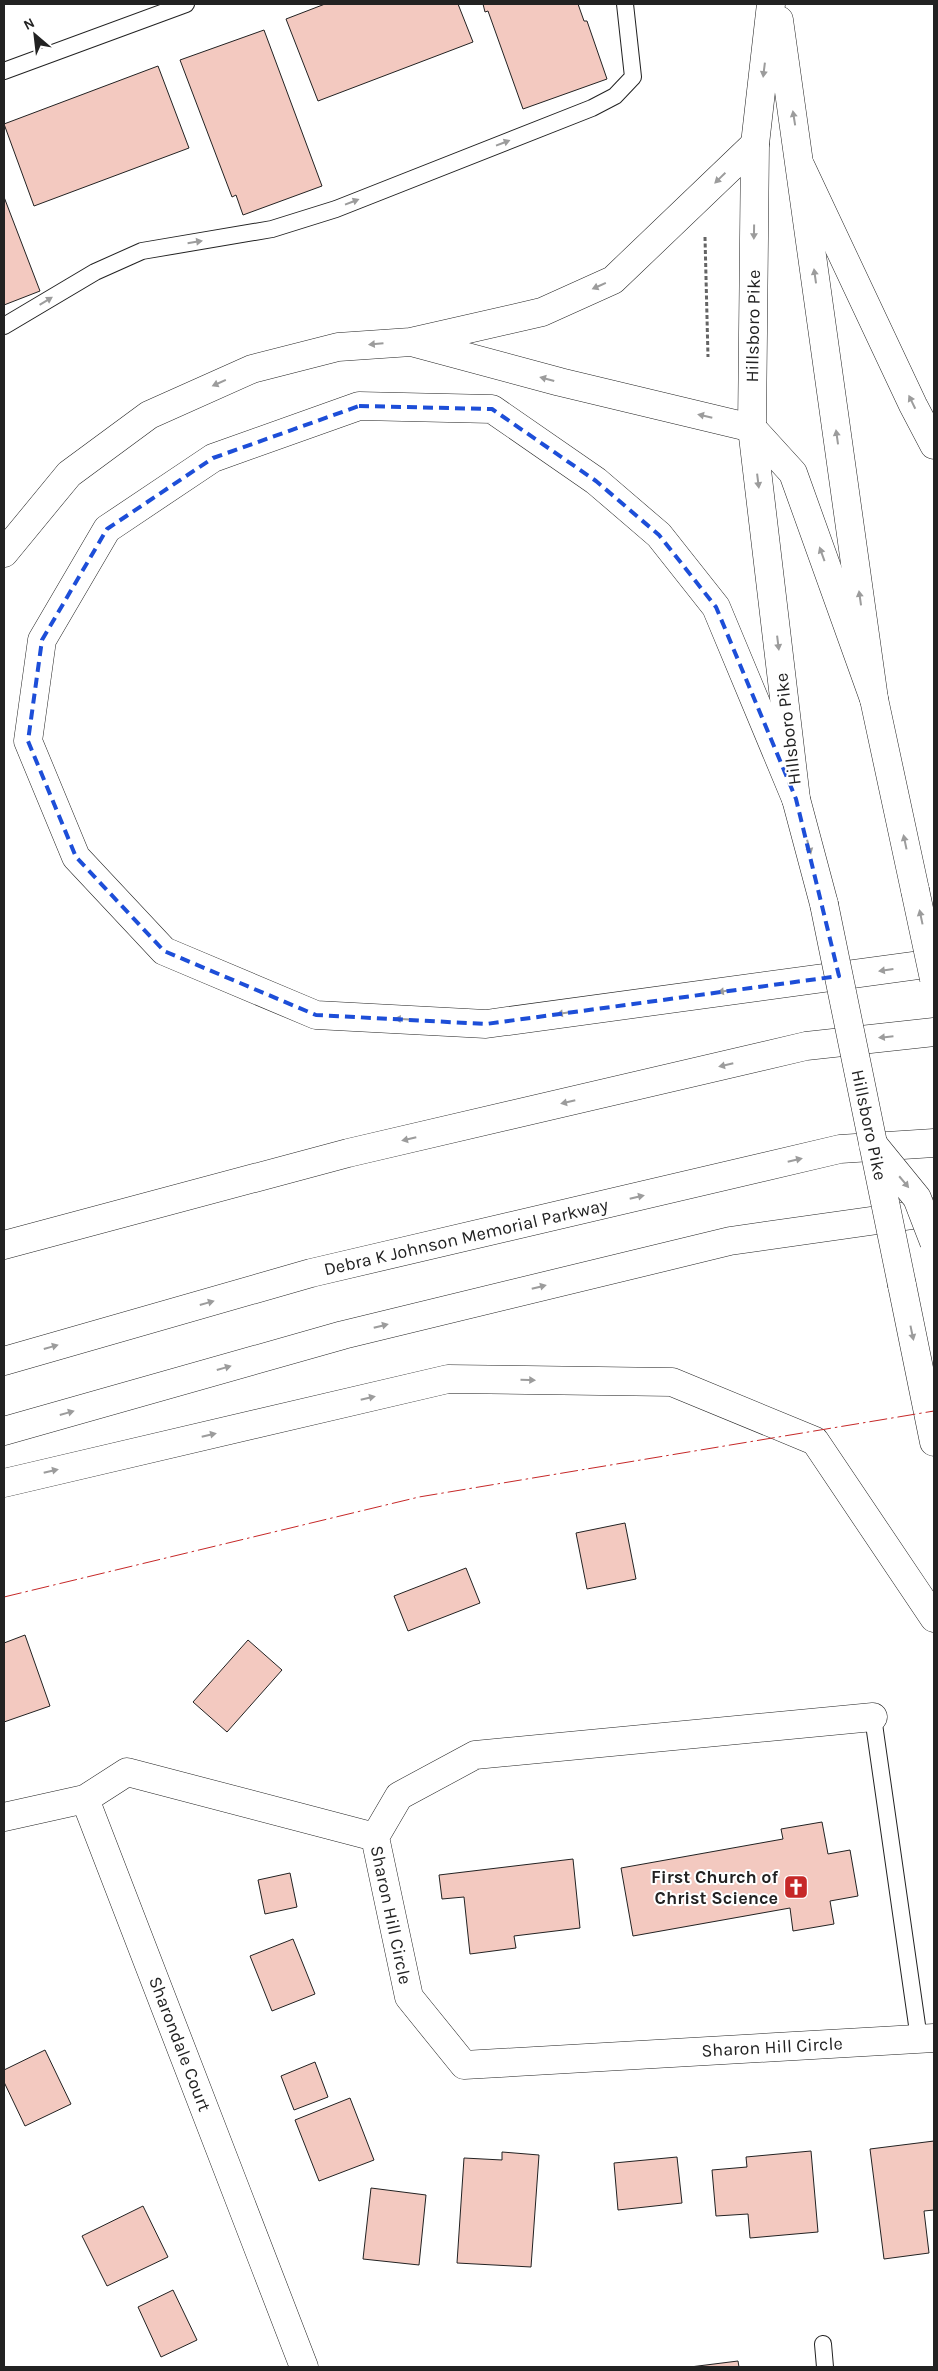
<svg xmlns="http://www.w3.org/2000/svg" width="938" height="2371" viewBox="0 0 938 2371" font-family="Karla,sans-serif">
<style>
.building{fill:#f3c9c0;stroke:#222}
.lines{fill:none;stroke-linecap:round;stroke-linejoin:round}
.lane-casing{stroke:#222;stroke-width:18}
.street-casing{stroke:#222;stroke-width:29}
.primary-casing{stroke:#222;stroke-width:29}
.highway-casing{stroke:#222;stroke-width:29}
.path{stroke:#646464;stroke-width:3;stroke-dasharray:4 2.5;stroke-linecap:butt}
.lane{stroke:#fff;stroke-width:16}
.street{stroke:#fff;stroke-width:28}
.primary{stroke:#fff;stroke-width:28}
.highway{stroke:#fff;stroke-width:28}
.primary-bridge-casing{stroke:#222;stroke-width:29;stroke-linecap:butt}
.highway-bridge-casing{stroke:#222;stroke-width:29;stroke-linecap:butt}
.primary-bridge{stroke:#fff;stroke-width:28}
.highway-bridge{stroke:#fff;stroke-width:28}
.power{stroke:#c62828;stroke-width:1;stroke-dasharray:18 4 2.5 4;stroke-linecap:butt}
.oneway{fill:#9c9c9c}
.marked{fill:none;stroke:#1d4ed8;stroke-width:4;stroke-dasharray:10 6;stroke-linejoin:round}
.labels{text-anchor:middle;dominant-baseline:central;stroke-width:4;stroke-linejoin:round;paint-order:stroke}
.street-label{font-size:18px;fill:#222;stroke:#fff}
.poi-label{font-size:18px;font-weight:bold;fill:#222;stroke:#fff;text-anchor:end}
</style>
<rect width="100%" height="100%" fill="#fff"/>
<path class="building" d="M 325,4 L 458,4 L 473,42 L 318,101 L 286,19 Z
M 483,4 L 578,4 L 584,21 L 587,21 L 607,79 L 523,109 L 488,11 L 485,12 Z
M 264,30 L 322,186 L 243,215 L 236,195 L 232,197 L 180,60 Z
M 158,66 L 189,148 L 34,206 L 4,124 Z
M 4,197 L 40,291 L 4,305 Z
M 625,1523 L 636,1579 L 587,1589 L 576,1533 Z
M 466,1568 L 480,1603 L 408,1631 L 394,1596 Z
M 25,1635 L 50,1706 L 4,1722 L 4,1643 Z
M 248,1640 L 282,1670 L 227,1732 L 193,1702 Z
M 822,1822 L 828,1854 L 850,1850 L 858,1896 L 830,1901 L 834,1924 L 793,1931 L 790,1908 L 633,1936 L 621,1868 L 783,1839 L 781,1829 Z
M 573,1859 L 580,1928 L 514,1936 L 516,1948 L 470,1954 L 464,1897 L 442,1899 L 439,1875 Z
M 290,1873 L 297,1907 L 265,1914 L 258,1880 Z
M 293,1939 L 315,1994 L 272,2011 L 250,1956 Z
M 45,2050 L 71,2104 L 25,2126 L 4,2082 L 4,2070 Z
M 315,2062 L 328,2097 L 294,2110 L 281,2076 Z
M 350,2098 L 374,2160 L 319,2181 L 295,2120 Z
M 934,2141 L 934,2210 L 924,2211 L 929,2253 L 884,2259 L 870,2149 Z
M 811,2151 L 818,2232 L 750,2238 L 748,2214 L 716,2216 L 712,2170 L 747,2167 L 746,2157 Z
M 502,2152 L 539,2155 L 531,2267 L 457,2263 L 464,2158 L 502,2160 Z
M 677,2157 L 682,2203 L 618,2210 L 614,2163 Z
M 371,2188 L 426,2195 L 419,2265 L 363,2259 Z
M 143,2206 L 168,2257 L 107,2286 L 82,2236 Z
M 173,2290 L 197,2340 L 161,2357 L 138,2307 Z
M 738,2361 L 739,2367 L 690,2367 Z"/>
<g class="lines">
<defs>
<path id="lane" d="M 4,71 L 186,4
M 4,326 L 95,272 L 142,251 L 272,229 L 336,209 L 592,108 L 615,96 L 633,77 L 625,4
M 873,1717 L 919,2039
M 823,2344 L 825,2367"/>
<path id="street" d="M 873,1717 L 475,1755 L 399,1796 L 375,1837 L 409,1997 L 464,2065 L 934,2038
M 85,1799 L 304,2367
M 4,1817 L 85,1799 L 127,1772 L 375,1837"/>
<path id="primary" d="M 771,4 L 755,144 L 752,428 L 796,799 L 824,904
M 779,20 L 874,699 L 915,890
M 902,1285 L 934,1442"/>
<path id="highway" d="M 801,167 L 913,405 L 934,445
M 415,343 L 560,382 L 752,428 L 793,473 L 874,699
M 4,553 L 69,474 L 149,415 L 252,369 L 338,347 L 411,342 L 542,312 L 613,280 L 755,144
M 796,799 L 716,607 L 659,535 L 596,481 L 492,409 L 359,406 L 213,458 L 107,529 L 42,640 L 28,741 L 76,857 L 164,951 L 316,1015 L 486,1024 L 934,963
M 4,1245 L 348,1153 L 806,1046 L 934,1032
M 4,1361 L 311,1273 L 840,1149 L 934,1143
M 4,1431 L 343,1335 L 730,1241 L 934,1212
M 4,1483 L 448,1379 L 672,1382 L 815,1441 L 934,1618"/>
</defs>
<use href="#lane" class="lane-casing"/>
<use href="#street" class="street-casing"/>
<use href="#primary" class="primary-casing"/>
<use href="#highway" class="highway-casing"/>
<path class="path" d="M 705,237 L 708,357"/>
<use href="#lane" class="lane"/>
<use href="#street" class="street"/>
<use href="#primary" class="primary"/>
<use href="#highway" class="highway"/>
<defs>
<path id="primary-bridge" d="M 915,890 L 934,979
M 824,904 L 902,1285"/>
<path id="highway-bridge" d="M 873,1144 L 917,1198 L 934,1242"/>
</defs>
<use href="#primary-bridge" class="primary-bridge-casing"/>
<use href="#highway-bridge" class="highway-bridge-casing"/>
<use href="#primary-bridge" class="primary-bridge"/>
<use href="#highway-bridge" class="highway-bridge"/>
<path class="power" d="M 4,1597 L 419,1497 L 934,1411"/>
</g>
<defs><path id="oneway-solid" d="M-6-.8H1V-3.2L6.5 0L1 3.2V.8H-6Z" transform="scale(1.25)"/></defs>
<g class="oneway">
<use href="#oneway-solid" transform="translate(764 70) rotate(97)"/>
<use href="#oneway-solid" transform="translate(794 118) rotate(-99)"/>
<use href="#oneway-solid" transform="translate(503 143) rotate(-21)"/>
<use href="#oneway-solid" transform="translate(720 178) rotate(136)"/>
<use href="#oneway-solid" transform="translate(352 202) rotate(-21)"/>
<use href="#oneway-solid" transform="translate(754 232) rotate(91)"/>
<use href="#oneway-solid" transform="translate(195 242) rotate(-9)"/>
<use href="#oneway-solid" transform="translate(815 276) rotate(-98)"/>
<use href="#oneway-solid" transform="translate(599 286) rotate(156)"/>
<use href="#oneway-solid" transform="translate(46 301) rotate(-31)"/>
<use href="#oneway-solid" transform="translate(376 344) rotate(175)"/>
<use href="#oneway-solid" transform="translate(547 379) rotate(-165)"/>
<use href="#oneway-solid" transform="translate(219 383) rotate(156)"/>
<use href="#oneway-solid" transform="translate(912 402) rotate(-116)"/>
<use href="#oneway-solid" transform="translate(705 416) rotate(-167)"/>
<use href="#oneway-solid" transform="translate(837 437) rotate(-98)"/>
<use href="#oneway-solid" transform="translate(758 481) rotate(83)"/>
<use href="#oneway-solid" transform="translate(822 554) rotate(-110)"/>
<use href="#oneway-solid" transform="translate(860 598) rotate(-98)"/>
<use href="#oneway-solid" transform="translate(778 643) rotate(83)"/>
<use href="#oneway-solid" transform="translate(905 842) rotate(-102)"/>
<use href="#oneway-solid" transform="translate(809 847) rotate(75)"/>
<use href="#oneway-solid" transform="translate(921 917) rotate(-102)"/>
<use href="#oneway-solid" transform="translate(886 970) rotate(172)"/>
<use href="#oneway-solid" transform="translate(725 991) rotate(172)"/>
<use href="#oneway-solid" transform="translate(564 1013) rotate(172)"/>
<use href="#oneway-solid" transform="translate(402 1019) rotate(-177)"/>
<use href="#oneway-solid" transform="translate(886 1037) rotate(174)"/>
<use href="#oneway-solid" transform="translate(726 1065) rotate(167)"/>
<use href="#oneway-solid" transform="translate(568 1102) rotate(167)"/>
<use href="#oneway-solid" transform="translate(409 1139) rotate(167)"/>
<use href="#oneway-solid" transform="translate(795 1160) rotate(-13)"/>
<use href="#oneway-solid" transform="translate(904 1182) rotate(50)"/>
<use href="#oneway-solid" transform="translate(637 1197) rotate(-13)"/>
<use href="#oneway-solid" transform="translate(539 1287) rotate(-14)"/>
<use href="#oneway-solid" transform="translate(207 1303) rotate(-16)"/>
<use href="#oneway-solid" transform="translate(381 1326) rotate(-14)"/>
<use href="#oneway-solid" transform="translate(912 1333) rotate(78)"/>
<use href="#oneway-solid" transform="translate(51 1347) rotate(-16)"/>
<use href="#oneway-solid" transform="translate(224 1368) rotate(-16)"/>
<use href="#oneway-solid" transform="translate(528 1380) rotate(1)"/>
<use href="#oneway-solid" transform="translate(368 1398) rotate(-13)"/>
<use href="#oneway-solid" transform="translate(67 1413) rotate(-16)"/>
<use href="#oneway-solid" transform="translate(209 1435) rotate(-13)"/>
<use href="#oneway-solid" transform="translate(51 1471) rotate(-13)"/>
</g>
<path class="marked" d="M 359,406 L 492,409 L 596,481 L 659,535 L 716,607 L 796,799 L 839,976 L 486,1024 L 316,1015 L 164,951 L 76,857 L 28,741 L 42,640 L 107,529 L 213,458 Z"/>
<defs>
<symbol id="church-square" viewBox="-11 -11 22 22"><rect x="-9" y="-9" width="18" height="18" rx="4" fill="#c62828" stroke="#fff"/><path d="M-1.2-6h2.4v3.5h3.3v2.4h-3.3V6h-2.4V-.1h-3.3v-2.4h3.3Z" fill="#fff"/></symbol>
</defs>
<g fill-rule="evenodd">
<use href="#church-square" x="782" y="1873" width="28" height="28"/>
</g>
<g class="labels">
<g class="street-label">
<text transform="translate(753 326) rotate(-89)">Hillsboro Pike</text>
<text transform="translate(788 729) rotate(-97)">Hillsboro Pike</text>
<text transform="translate(869 1125) rotate(78)">Hillsboro Pike</text>
<text transform="translate(466 1237) rotate(-13)">Debra K Johnson Memorial Parkway</text>
<text transform="translate(391 1915) rotate(78)">Sharon Hill Circle</text>
<text transform="translate(180 2044) rotate(69)">Sharondale Court</text>
<text transform="translate(772 2047) rotate(-3)">Sharon Hill Circle</text>
</g>
<g class="poi-label">
<text x="778" y="1877">First Church of<tspan x="778" dy="21">Christ Science</tspan></text>
</g>
</g>
<rect width="938" height="2371" fill="none" stroke="#222222" stroke-width="10"/>
<g transform="translate(35 35) rotate(332)" stroke="#ffffff" stroke-width="4" paint-order="stroke">
<path d="M0-4L9 19L0 12L-9 19Z" fill="#222222"/>
<text y="-8" font-size="14" font-weight="bold" text-anchor="middle" fill="#222222">N</text>
</g>
</svg>
